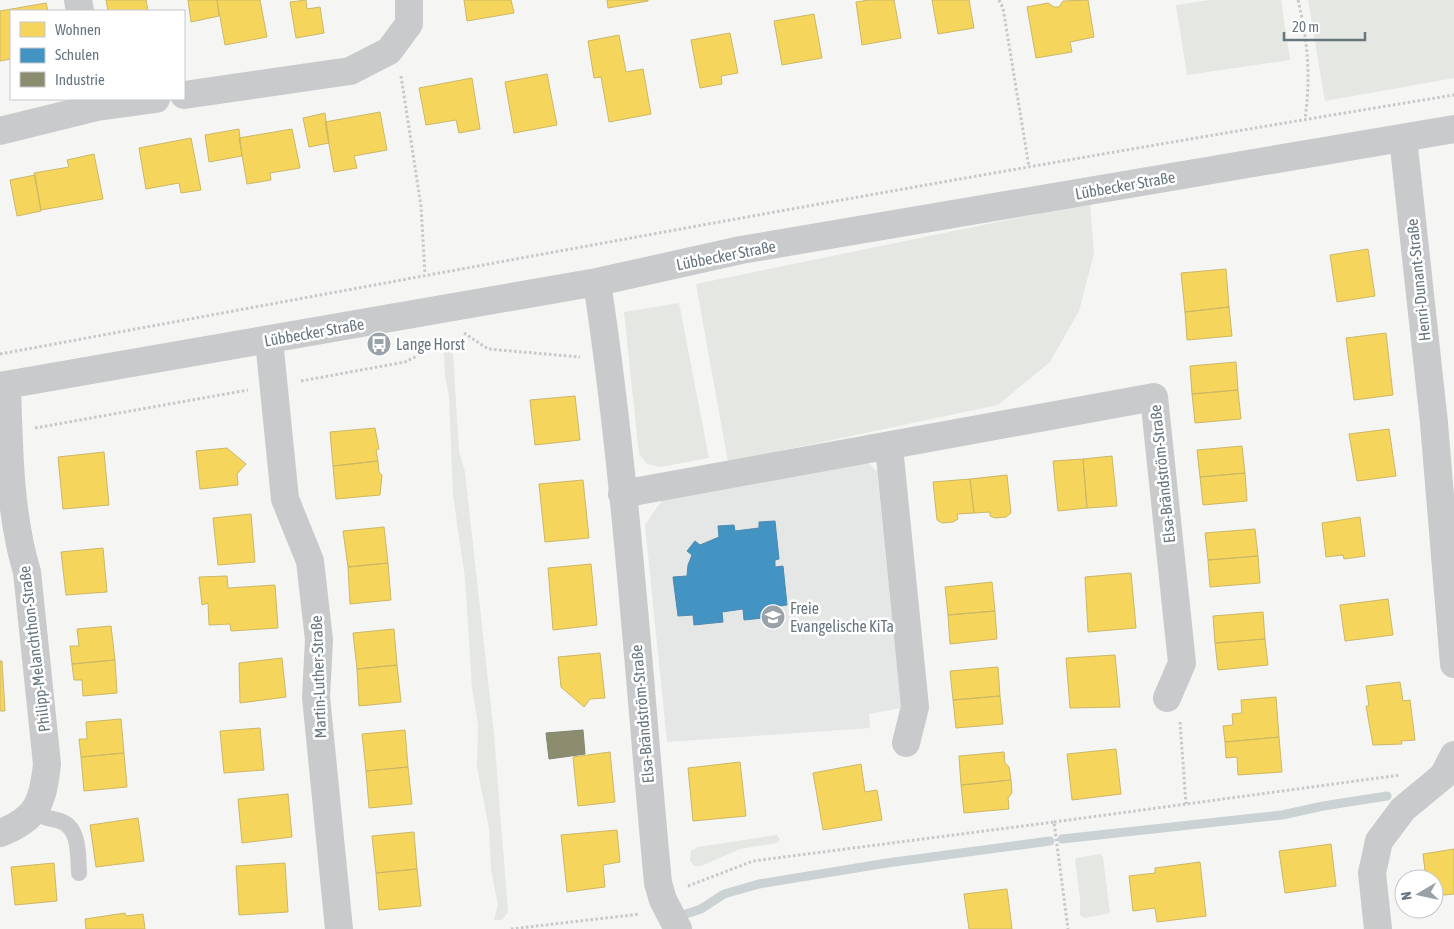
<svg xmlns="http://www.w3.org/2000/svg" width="1454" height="929" viewBox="0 0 1454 929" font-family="'Asap Condensed',sans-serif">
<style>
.built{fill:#e5e6e6}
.green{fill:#e4e7e2}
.homes{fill:#f6d55c;stroke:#cbb867}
.schools{fill:#4393c3;stroke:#4e8aaf}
.industry{fill:#8c8c6e;stroke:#818573}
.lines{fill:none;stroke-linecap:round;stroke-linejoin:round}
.stream{stroke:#cad2d4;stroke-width:9}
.path{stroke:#c7c8c9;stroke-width:3;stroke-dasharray:2.5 2.5;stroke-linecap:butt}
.lane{stroke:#c9cacb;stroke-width:16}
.street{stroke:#c9cacb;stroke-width:28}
.labels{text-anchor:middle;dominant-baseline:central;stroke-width:5;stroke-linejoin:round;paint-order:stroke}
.street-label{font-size:16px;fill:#687680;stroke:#fff}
.poi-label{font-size:16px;fill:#687680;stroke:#fff;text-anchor:start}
</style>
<rect width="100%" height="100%" fill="#f5f5f4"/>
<path class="built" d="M 865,460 L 877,471 L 901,708 L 869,714 L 870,728 L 667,742 L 645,525 L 665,496 Z"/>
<path class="green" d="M 1210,0 L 1281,0 L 1290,60 L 1187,75 L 1176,5 Z
M 1308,0 L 1454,0 L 1454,78 L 1325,101 Z
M 1090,203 L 1094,253 L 1079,311 L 1050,362 L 998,405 L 728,462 L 696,284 Z
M 679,303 L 709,458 L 660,467 L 647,464 L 639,454 L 624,312 Z
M 449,346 L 453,354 L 459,451 L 465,472 L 494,735 L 508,912 L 502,920 L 494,920 L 498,905 L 491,870 L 489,828 L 477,767 L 478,725 L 472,688 L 465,578 L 453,495 L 449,397 L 445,376 L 444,352 Z
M 777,835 L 780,839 L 777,843 L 740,849 L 701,866 L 694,866 L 690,861 L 691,851 L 698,847 Z
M 1100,854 L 1103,857 L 1110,913 L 1084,918 L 1080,915 L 1080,898 L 1075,860 L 1076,858 Z"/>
<path class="homes" d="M 106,0 L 146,0 L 148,11 L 108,11 Z
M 188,0 L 217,0 L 219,16 L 191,22 Z
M 217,0 L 260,0 L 267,37 L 225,45 Z
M 306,0 L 307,9 L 320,7 L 324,33 L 296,38 L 290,2 Z
M 464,0 L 511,0 L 514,13 L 467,21 Z
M 607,0 L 648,0 L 648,1 L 608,8 Z
M 869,0 L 894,0 L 901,38 L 862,45 L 856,2 Z
M 932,0 L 969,0 L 974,28 L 938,34 Z
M 1088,0 L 1094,37 L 1070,42 L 1072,52 L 1036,58 L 1027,7 L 1048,3 L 1054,7 L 1059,7 L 1063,1 Z
M 46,3 L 48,11 L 11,11 L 11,59 L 0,61 L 0,11 Z
M 814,14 L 822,58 L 782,65 L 774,21 Z
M 730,33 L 738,73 L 721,76 L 722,84 L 700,88 L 691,40 Z
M 619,35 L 626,72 L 643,69 L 651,114 L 609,122 L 601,77 L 594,78 L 588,41 Z
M 547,74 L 557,125 L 514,133 L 505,82 Z
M 472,78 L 480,129 L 459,133 L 456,120 L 426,125 L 419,88 Z
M 380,112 L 387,150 L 354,156 L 357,168 L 334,172 L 325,122 Z
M 325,113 L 329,143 L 309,147 L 303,118 Z
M 239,129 L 242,156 L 209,162 L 205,135 Z
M 292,129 L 300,168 L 270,173 L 271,180 L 247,184 L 239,138 Z
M 191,138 L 201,190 L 181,193 L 179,183 L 146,189 L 139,148 Z
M 94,154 L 103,199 L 41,210 L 34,173 L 69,167 L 67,160 Z
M 35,175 L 41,211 L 17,216 L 10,180 Z
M 1368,249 L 1375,296 L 1337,302 L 1330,255 Z
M 1226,269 L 1229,307 L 1185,312 L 1181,273 Z
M 1229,307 L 1232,336 L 1187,340 L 1185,312 Z
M 1386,333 L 1393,395 L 1354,400 L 1346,338 Z
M 1236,362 L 1238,390 L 1192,394 L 1190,366 Z
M 1238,390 L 1241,419 L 1195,423 L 1192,394 Z
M 575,396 L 580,440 L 535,445 L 530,400 Z
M 375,428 L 379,449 L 376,450 L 378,461 L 333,466 L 330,432 Z
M 1389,429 L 1396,476 L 1357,481 L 1349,434 Z
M 1242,446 L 1245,473 L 1200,477 L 1197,450 Z
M 227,448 L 246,464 L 237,474 L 238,485 L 200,489 L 196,451 Z
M 104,452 L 109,505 L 63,509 L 58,457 Z
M 1112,456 L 1117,506 L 1087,508 L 1083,459 Z
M 1083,459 L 1087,508 L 1058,511 L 1053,461 Z
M 378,461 L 379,472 L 382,475 L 380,495 L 336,499 L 333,466 Z
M 1245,473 L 1247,501 L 1203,505 L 1200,477 Z
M 1007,475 L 1011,513 L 1006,517 L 995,518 L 990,516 L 990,512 L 974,513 L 970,479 Z
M 970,479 L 974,513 L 957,514 L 958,519 L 953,522 L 942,523 L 937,520 L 933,482 Z
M 583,480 L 589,538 L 545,542 L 539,484 Z
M 251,514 L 255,562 L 218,565 L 213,518 Z
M 1360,517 L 1365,556 L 1344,559 L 1343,555 L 1326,557 L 1322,523 Z
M 384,527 L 388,563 L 348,567 L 343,531 Z
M 1255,529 L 1258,556 L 1208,560 L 1205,533 Z
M 103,548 L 107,592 L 66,595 L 61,552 Z
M 1258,556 L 1260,583 L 1210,587 L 1208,560 Z
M 388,563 L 391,600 L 350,604 L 348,567 Z
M 591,564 L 597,625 L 553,630 L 548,568 Z
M 1131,573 L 1136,628 L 1088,632 L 1085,577 Z
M 227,576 L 228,588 L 275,585 L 278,628 L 231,631 L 230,624 L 209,625 L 208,603 L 202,605 L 199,577 Z
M 992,582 L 995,611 L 948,615 L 945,587 Z
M 1388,599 L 1393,635 L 1345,641 L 1340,605 Z
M 995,611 L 997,639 L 950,644 L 948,615 Z
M 1263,612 L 1265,639 L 1215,643 L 1213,616 Z
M 111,626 L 115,660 L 72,664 L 70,646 L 79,646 L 77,629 Z
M 394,629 L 397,665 L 357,669 L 353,633 Z
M 1265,639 L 1268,665 L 1218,670 L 1215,643 Z
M 600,653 L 605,698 L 590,699 L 584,707 L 561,687 L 558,657 Z
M 1115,655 L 1120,707 L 1070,708 L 1066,658 Z
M 282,658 L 286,697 L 240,703 L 239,663 Z
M 115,660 L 117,693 L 83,696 L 82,680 L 74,680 L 72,664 Z
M 0,661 L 2,661 L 5,711 L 0,711 Z
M 397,665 L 401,702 L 359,706 L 357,669 Z
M 998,667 L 1000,696 L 953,700 L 950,671 Z
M 1400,682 L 1403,701 L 1410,700 L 1415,740 L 1401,741 L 1402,744 L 1373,745 L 1366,706 L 1369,706 L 1366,686 Z
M 1000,696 L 1003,724 L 956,728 L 953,700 Z
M 1276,697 L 1279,737 L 1225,742 L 1223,726 L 1233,725 L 1232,714 L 1242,713 L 1241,700 Z
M 121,719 L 124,753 L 81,757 L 79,739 L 87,739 L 86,722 Z
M 260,728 L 264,770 L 224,773 L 220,731 Z
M 405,730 L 408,767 L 366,771 L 362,734 Z
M 1279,737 L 1282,772 L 1238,775 L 1237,757 L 1226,758 L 1225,742 Z
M 1116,749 L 1121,794 L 1072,800 L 1067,754 Z
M 610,752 L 615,802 L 578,806 L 573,757 Z
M 1004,752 L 1005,763 L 1009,767 L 1011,780 L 961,785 L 959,756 Z
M 124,753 L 127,787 L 84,791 L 81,757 Z
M 740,762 L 746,816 L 693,821 L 688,768 Z
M 861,764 L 865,792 L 877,790 L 882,820 L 823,830 L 813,773 Z
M 408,767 L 412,804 L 369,808 L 366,771 Z
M 1011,780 L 1012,793 L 1008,798 L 1009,809 L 964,813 L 961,785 Z
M 288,794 L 292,837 L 242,843 L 238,799 Z
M 138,818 L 144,861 L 96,867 L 90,825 Z
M 617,830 L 620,862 L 603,865 L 605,887 L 567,892 L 561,835 Z
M 414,832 L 417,869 L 376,873 L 372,836 Z
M 1331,844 L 1336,886 L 1285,893 L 1279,851 Z
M 1454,849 L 1454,894 L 1434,896 L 1434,879 L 1426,879 L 1423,854 Z
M 1200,862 L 1206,916 L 1157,922 L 1155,908 L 1133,911 L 1129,876 L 1155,873 L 1155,868 Z
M 54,863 L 57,901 L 15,905 L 11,867 Z
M 285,863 L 288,912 L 239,915 L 236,866 Z
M 417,869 L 421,906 L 379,910 L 376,873 Z
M 1007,889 L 1012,929 L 969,929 L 964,894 Z
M 125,913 L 126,916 L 143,914 L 145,929 L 86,929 L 85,919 Z"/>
<path class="schools" d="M 775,521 L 779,559 L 775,560 L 775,567 L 783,566 L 787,605 L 771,607 L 773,617 L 744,620 L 743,609 L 722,612 L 723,622 L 694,625 L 693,615 L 678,616 L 673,577 L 687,576 L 688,565 L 692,555 L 687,551 L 695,541 L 700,545 L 719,537 L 718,526 L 734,525 L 735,531 L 759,528 L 759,522 Z"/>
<path class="industry" d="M 583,730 L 585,754 L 549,759 L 546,733 Z"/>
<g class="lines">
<path class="stream" d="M 1062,839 L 1282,815 L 1323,806 L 1387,796
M 686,914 L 701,909 L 724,894 L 759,884 L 887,863 L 1050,841"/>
<path class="path" d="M 999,0 L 1003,8 L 1029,167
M 1298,0 C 1308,42 1311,77 1305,119
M 401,76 L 421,206 L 425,274
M 464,333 L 488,349 L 580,357
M 0,354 C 484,265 968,174 1454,95
M 301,381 L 405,362 L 419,355 L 429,339
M 35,428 L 248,390
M 1180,722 L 1186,804
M 1054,822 L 1400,775
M 688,886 L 753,861 L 1054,822 L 1068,929
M 511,929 L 640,914"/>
<path class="lane" d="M 34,812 C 43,818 50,818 60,821 C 80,827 78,856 79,873"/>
<path class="street" d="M 78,0 L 80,11
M 184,95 L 350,71 L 389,51 L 409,24 L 409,0
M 0,131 L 97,107 L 156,99
M 1403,138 L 1434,423 L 1454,664
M 597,282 C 627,481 639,683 658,883 L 663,900 L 678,929
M 269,340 L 285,499 L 310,561 L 319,640 L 316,697 L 339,929
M 0,386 L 597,282 L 741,250 L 1454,129
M 889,447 L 915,707 L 906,743
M 622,494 L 1154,397 L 1182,663 L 1167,698
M 0,833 C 38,819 43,801 47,764 L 27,572 C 9,512 9,447 7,385
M 1378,929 L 1372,873 L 1379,841 L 1403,809 L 1443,776 L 1454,755"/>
</g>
<defs>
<symbol id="bus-disc" viewBox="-11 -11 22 22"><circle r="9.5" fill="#99a2a9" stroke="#fff"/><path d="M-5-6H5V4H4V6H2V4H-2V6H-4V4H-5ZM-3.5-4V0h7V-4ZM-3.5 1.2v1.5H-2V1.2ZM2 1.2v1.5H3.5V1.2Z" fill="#fff"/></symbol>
<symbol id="school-disc" viewBox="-11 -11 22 22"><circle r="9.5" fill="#99a2a9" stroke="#fff"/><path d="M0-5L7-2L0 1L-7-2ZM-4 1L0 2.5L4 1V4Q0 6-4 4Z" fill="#fff"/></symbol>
</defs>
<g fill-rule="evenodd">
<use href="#bus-disc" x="365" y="330" width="28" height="28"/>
<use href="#school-disc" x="759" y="603" width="28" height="28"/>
</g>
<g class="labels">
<g class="street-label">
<text transform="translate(1125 185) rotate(-10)">Lübbecker Straße</text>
<text transform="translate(726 255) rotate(-11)">Lübbecker Straße</text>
<text transform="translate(1418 280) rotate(-96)">Henri-Dunant-Straße</text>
<text transform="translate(314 332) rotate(-10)">Lübbecker Straße</text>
<text transform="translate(1162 474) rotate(-96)">Elsa-Brändström-Straße</text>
<text transform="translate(34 649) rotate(-97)">Philipp-Melanchthon-Straße</text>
<text transform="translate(318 677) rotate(-92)">Martin-Luther-Straße</text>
<text transform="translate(642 714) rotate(-95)">Elsa-Brändström-Straße</text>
</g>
<g class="poi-label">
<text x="396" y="344">Lange Horst</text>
<text x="790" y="608">Freie<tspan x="790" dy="18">Evangelische KiTa</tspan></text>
</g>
</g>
<rect x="10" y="10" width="175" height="90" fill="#ffffff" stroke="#c3c8cc"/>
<rect x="20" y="22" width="25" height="15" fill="#f6d55c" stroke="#c3c8cc"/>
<text x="55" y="35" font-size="15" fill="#687680">Wohnen</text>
<rect x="20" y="48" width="25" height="15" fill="#4393c3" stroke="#c3c8cc"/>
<text x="55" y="60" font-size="15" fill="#687680">Schulen</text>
<rect x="20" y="72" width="25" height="15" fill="#8c8c6e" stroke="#c3c8cc"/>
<text x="55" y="85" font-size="15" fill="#687680">Industrie</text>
<g transform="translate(1419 894) rotate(261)"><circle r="24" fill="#ffffff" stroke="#c3c8cc"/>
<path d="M0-4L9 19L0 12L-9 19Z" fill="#99a2a9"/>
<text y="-8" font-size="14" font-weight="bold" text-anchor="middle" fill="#687680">N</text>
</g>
<path d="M1284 32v8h81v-8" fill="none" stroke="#687680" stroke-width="2.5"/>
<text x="1292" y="32" font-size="15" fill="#687680" stroke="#ffffff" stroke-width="4" paint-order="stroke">20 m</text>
</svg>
